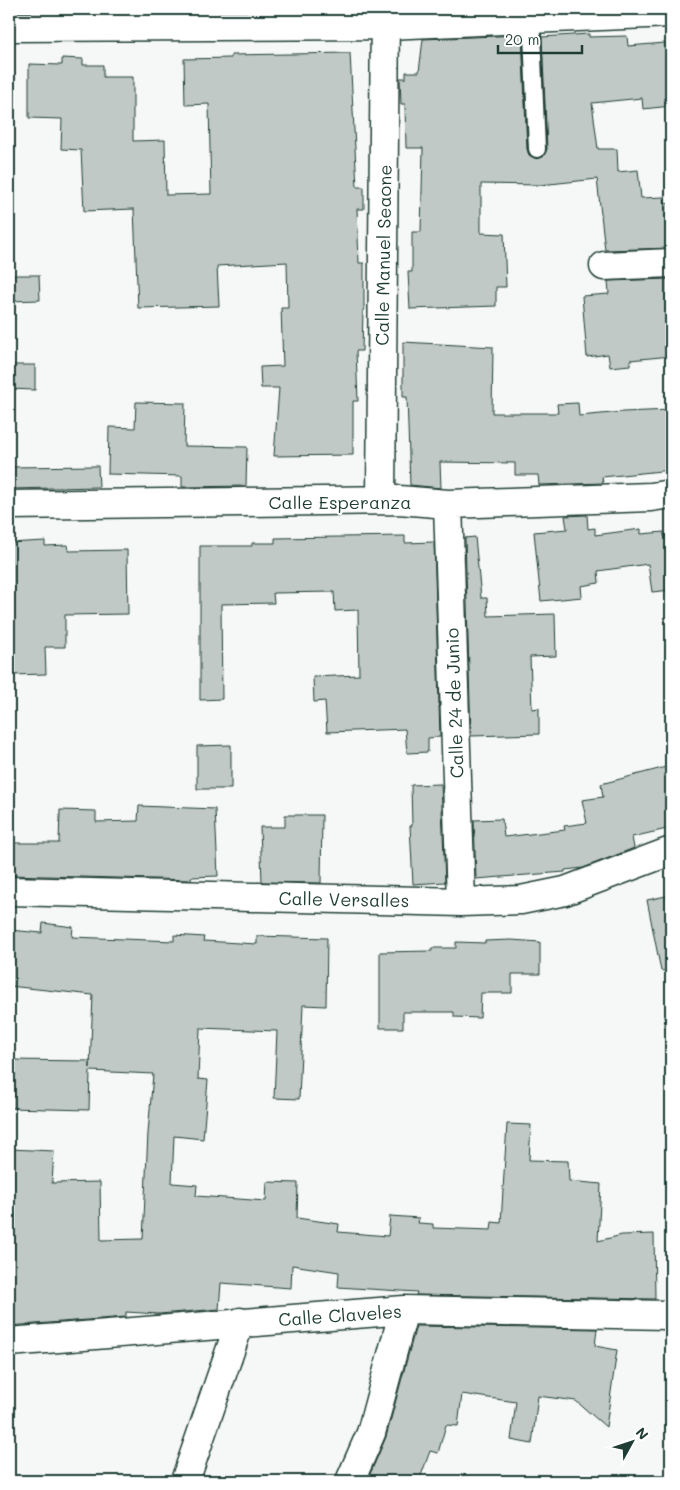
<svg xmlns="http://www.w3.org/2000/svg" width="680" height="1490" viewBox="0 0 680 1490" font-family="Mali,sans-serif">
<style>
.building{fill:#c0c9c6;stroke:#1f3d34}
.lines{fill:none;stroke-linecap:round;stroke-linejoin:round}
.lane-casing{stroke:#1f3d34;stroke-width:20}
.street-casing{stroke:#1f3d34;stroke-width:31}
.lane{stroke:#fff;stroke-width:16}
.street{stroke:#fff;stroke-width:28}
.labels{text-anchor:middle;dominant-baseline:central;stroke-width:4;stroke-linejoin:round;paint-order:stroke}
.street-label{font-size:18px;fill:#1f3d34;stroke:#fff}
</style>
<rect width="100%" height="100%" fill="#f6f7f7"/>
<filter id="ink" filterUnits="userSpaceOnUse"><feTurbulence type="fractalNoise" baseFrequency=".02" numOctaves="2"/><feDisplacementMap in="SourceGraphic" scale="10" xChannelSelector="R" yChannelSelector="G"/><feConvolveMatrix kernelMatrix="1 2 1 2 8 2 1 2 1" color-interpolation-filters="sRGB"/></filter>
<g filter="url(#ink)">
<path class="building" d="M 589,34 L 589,37 L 627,36 L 628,46 L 665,43 L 671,106 L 643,109 L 642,98 L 592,103 L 598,149 L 617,149 L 618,172 L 638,170 L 641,198 L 664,197 L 665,204 L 671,203 L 671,248 L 605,250 L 597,179 L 540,185 L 481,184 L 481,233 L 504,234 L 506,287 L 496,287 L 496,306 L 410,309 L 408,272 L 412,272 L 412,232 L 421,232 L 423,148 L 406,148 L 405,104 L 401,104 L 400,78 L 406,78 L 406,72 L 419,72 L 423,39 L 522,35 L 527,149 L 529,155 L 537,159 L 543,157 L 547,149 L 542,37 Z
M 350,53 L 357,187 L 364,187 L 364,209 L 357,209 L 359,263 L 364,263 L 364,310 L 363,310 L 362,351 L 356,351 L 358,401 L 353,401 L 353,455 L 274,456 L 279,388 L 261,388 L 260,367 L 283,366 L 281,308 L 288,308 L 287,262 L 217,266 L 219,306 L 138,308 L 134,209 L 84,211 L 81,150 L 61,149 L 62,119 L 29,118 L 29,64 L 62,65 L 62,58 L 83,59 L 83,65 L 103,65 L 103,77 L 133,77 L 133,141 L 165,140 L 166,195 L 211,194 L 209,104 L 185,105 L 184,59 L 231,58 L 231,55 Z
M 9,275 L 39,275 L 40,300 L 9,301 Z
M 671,279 L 671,356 L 630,360 L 630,365 L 610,367 L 608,354 L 587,357 L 582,296 L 609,294 L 608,281 Z
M 403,342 L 493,347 L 492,413 L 558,413 L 557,404 L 578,403 L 579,416 L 623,412 L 671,410 L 671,470 L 602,477 L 603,483 L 539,485 L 538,475 L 515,475 L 515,463 L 440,462 L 441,488 L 410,485 L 407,397 L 403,397 Z
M 9,365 L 35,365 L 35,390 L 9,389 Z
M 136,402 L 185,403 L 184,446 L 247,447 L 246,486 L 182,487 L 182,476 L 108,474 L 109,427 L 135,428 Z
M 98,466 L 99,487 L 9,489 L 9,467 Z
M 587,515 L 588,529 L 595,528 L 595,535 L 641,529 L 641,534 L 664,532 L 664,536 L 671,535 L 671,590 L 652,592 L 648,564 L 598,571 L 599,583 L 581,586 L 582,597 L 541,601 L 534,532 L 567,529 L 565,516 Z
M 405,536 L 405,543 L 434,542 L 440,737 L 428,738 L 428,752 L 407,753 L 405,729 L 327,732 L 325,701 L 314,702 L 313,677 L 359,675 L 358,610 L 335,611 L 334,592 L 273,593 L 274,603 L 221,604 L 222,699 L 200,700 L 200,546 L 252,546 L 252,543 L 275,543 L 275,538 Z
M 475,537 L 481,598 L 487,598 L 488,616 L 555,614 L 556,656 L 530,657 L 532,709 L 539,708 L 539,734 L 471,736 L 465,538 Z
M 45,541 L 45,546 L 68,545 L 69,551 L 127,550 L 128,614 L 65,615 L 65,647 L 45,647 L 46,674 L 12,675 L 9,625 L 9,543 Z
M 231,745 L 231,789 L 197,789 L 197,746 Z
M 666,767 L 671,787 L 671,828 L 632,837 L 634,848 L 583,868 L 565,870 L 565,872 L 476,879 L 474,820 L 502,819 L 504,837 L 565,830 L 564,826 L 587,823 L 582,800 L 603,797 L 601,784 Z
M 441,784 L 445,882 L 413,884 L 410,826 L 412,826 L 411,785 Z
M 139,806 L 215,809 L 218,876 L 191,877 L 191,880 L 9,875 L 9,843 L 59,843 L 60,810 L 96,811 L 96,822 L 138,821 Z
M 285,815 L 322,815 L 321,883 L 262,882 L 260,827 L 285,827 Z
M 671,895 L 671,970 L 661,971 L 647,900 Z
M 43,923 L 73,927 L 72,937 L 174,941 L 174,935 L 204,937 L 203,941 L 257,944 L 257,936 L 327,938 L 326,1006 L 303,1005 L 299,1099 L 274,1098 L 277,1031 L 200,1028 L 198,1079 L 208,1080 L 203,1139 L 174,1136 L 172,1183 L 197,1185 L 196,1196 L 266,1201 L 267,1182 L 298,1183 L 297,1218 L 339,1224 L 338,1232 L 388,1236 L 390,1216 L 419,1218 L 418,1223 L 433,1224 L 433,1228 L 491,1230 L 492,1222 L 501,1223 L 507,1124 L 531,1125 L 529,1160 L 568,1161 L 569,1181 L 601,1184 L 598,1241 L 622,1235 L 654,1234 L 655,1299 L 416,1295 L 417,1292 L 338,1287 L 339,1272 L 292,1265 L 291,1288 L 221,1283 L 219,1309 L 159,1314 L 126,1312 L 126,1317 L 9,1326 L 9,1149 L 54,1151 L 52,1183 L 100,1182 L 101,1240 L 143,1239 L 148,1133 L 153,1074 L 90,1071 L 89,1110 L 9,1108 L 9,1060 L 90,1061 L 90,1068 L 93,995 L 9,986 L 9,930 L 42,933 Z
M 511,940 L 540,942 L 540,974 L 512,974 L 512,993 L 481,993 L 480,1018 L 454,1017 L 454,1012 L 403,1012 L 403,1028 L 380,1028 L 380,952 L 432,951 L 432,948 L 456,948 L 456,942 L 485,943 L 485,941 Z
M 416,1326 L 597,1329 L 595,1346 L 617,1350 L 606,1427 L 576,1401 L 538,1396 L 532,1444 L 511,1440 L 516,1402 L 462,1394 L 458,1426 L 446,1425 L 438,1453 L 430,1451 L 419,1481 L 367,1481 L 386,1437 Z"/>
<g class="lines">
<defs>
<path id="lane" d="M 531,11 L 537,149"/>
<path id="street" d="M 9,27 L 386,25 L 671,13
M 604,266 L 671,263
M 381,500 L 385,9
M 448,504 L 461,902
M 9,505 L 399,500 L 448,504 L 651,497 L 671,494
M 9,891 L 461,902 L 521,900 L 565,891 L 671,851
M 9,1342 L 404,1310 L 667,1315 L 671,1313
M 185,1481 L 240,1322
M 350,1481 L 371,1433 L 404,1310"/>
</defs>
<use href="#lane" class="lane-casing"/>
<use href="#street" class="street-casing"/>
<use href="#lane" class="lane"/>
<use href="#street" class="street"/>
</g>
</g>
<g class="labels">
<g class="street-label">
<text transform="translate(383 255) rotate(-89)">Calle Manuel Seaone</text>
<text x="340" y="502">Calle Esperanza</text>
<text transform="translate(454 703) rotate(-92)">Calle 24 de Junio</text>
<text transform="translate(344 899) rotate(1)">Calle Versalles</text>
<text transform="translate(340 1315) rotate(-4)">Calle Claveles</text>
</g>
</g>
<rect width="680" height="1490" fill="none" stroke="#fff" stroke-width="30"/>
<rect x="15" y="15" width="650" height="1460" fill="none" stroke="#1f3d34" stroke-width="2" filter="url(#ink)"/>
<g transform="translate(632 1442) rotate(50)" stroke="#ffffff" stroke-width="4" paint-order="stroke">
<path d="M0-4L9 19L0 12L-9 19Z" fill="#1f3d34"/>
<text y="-8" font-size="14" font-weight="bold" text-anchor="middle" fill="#1f3d34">N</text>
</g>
<path d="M498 45v8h84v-8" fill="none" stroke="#1f3d34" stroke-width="2.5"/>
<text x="505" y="45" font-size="15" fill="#1f3d34" stroke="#ffffff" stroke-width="4" paint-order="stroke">20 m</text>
</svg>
